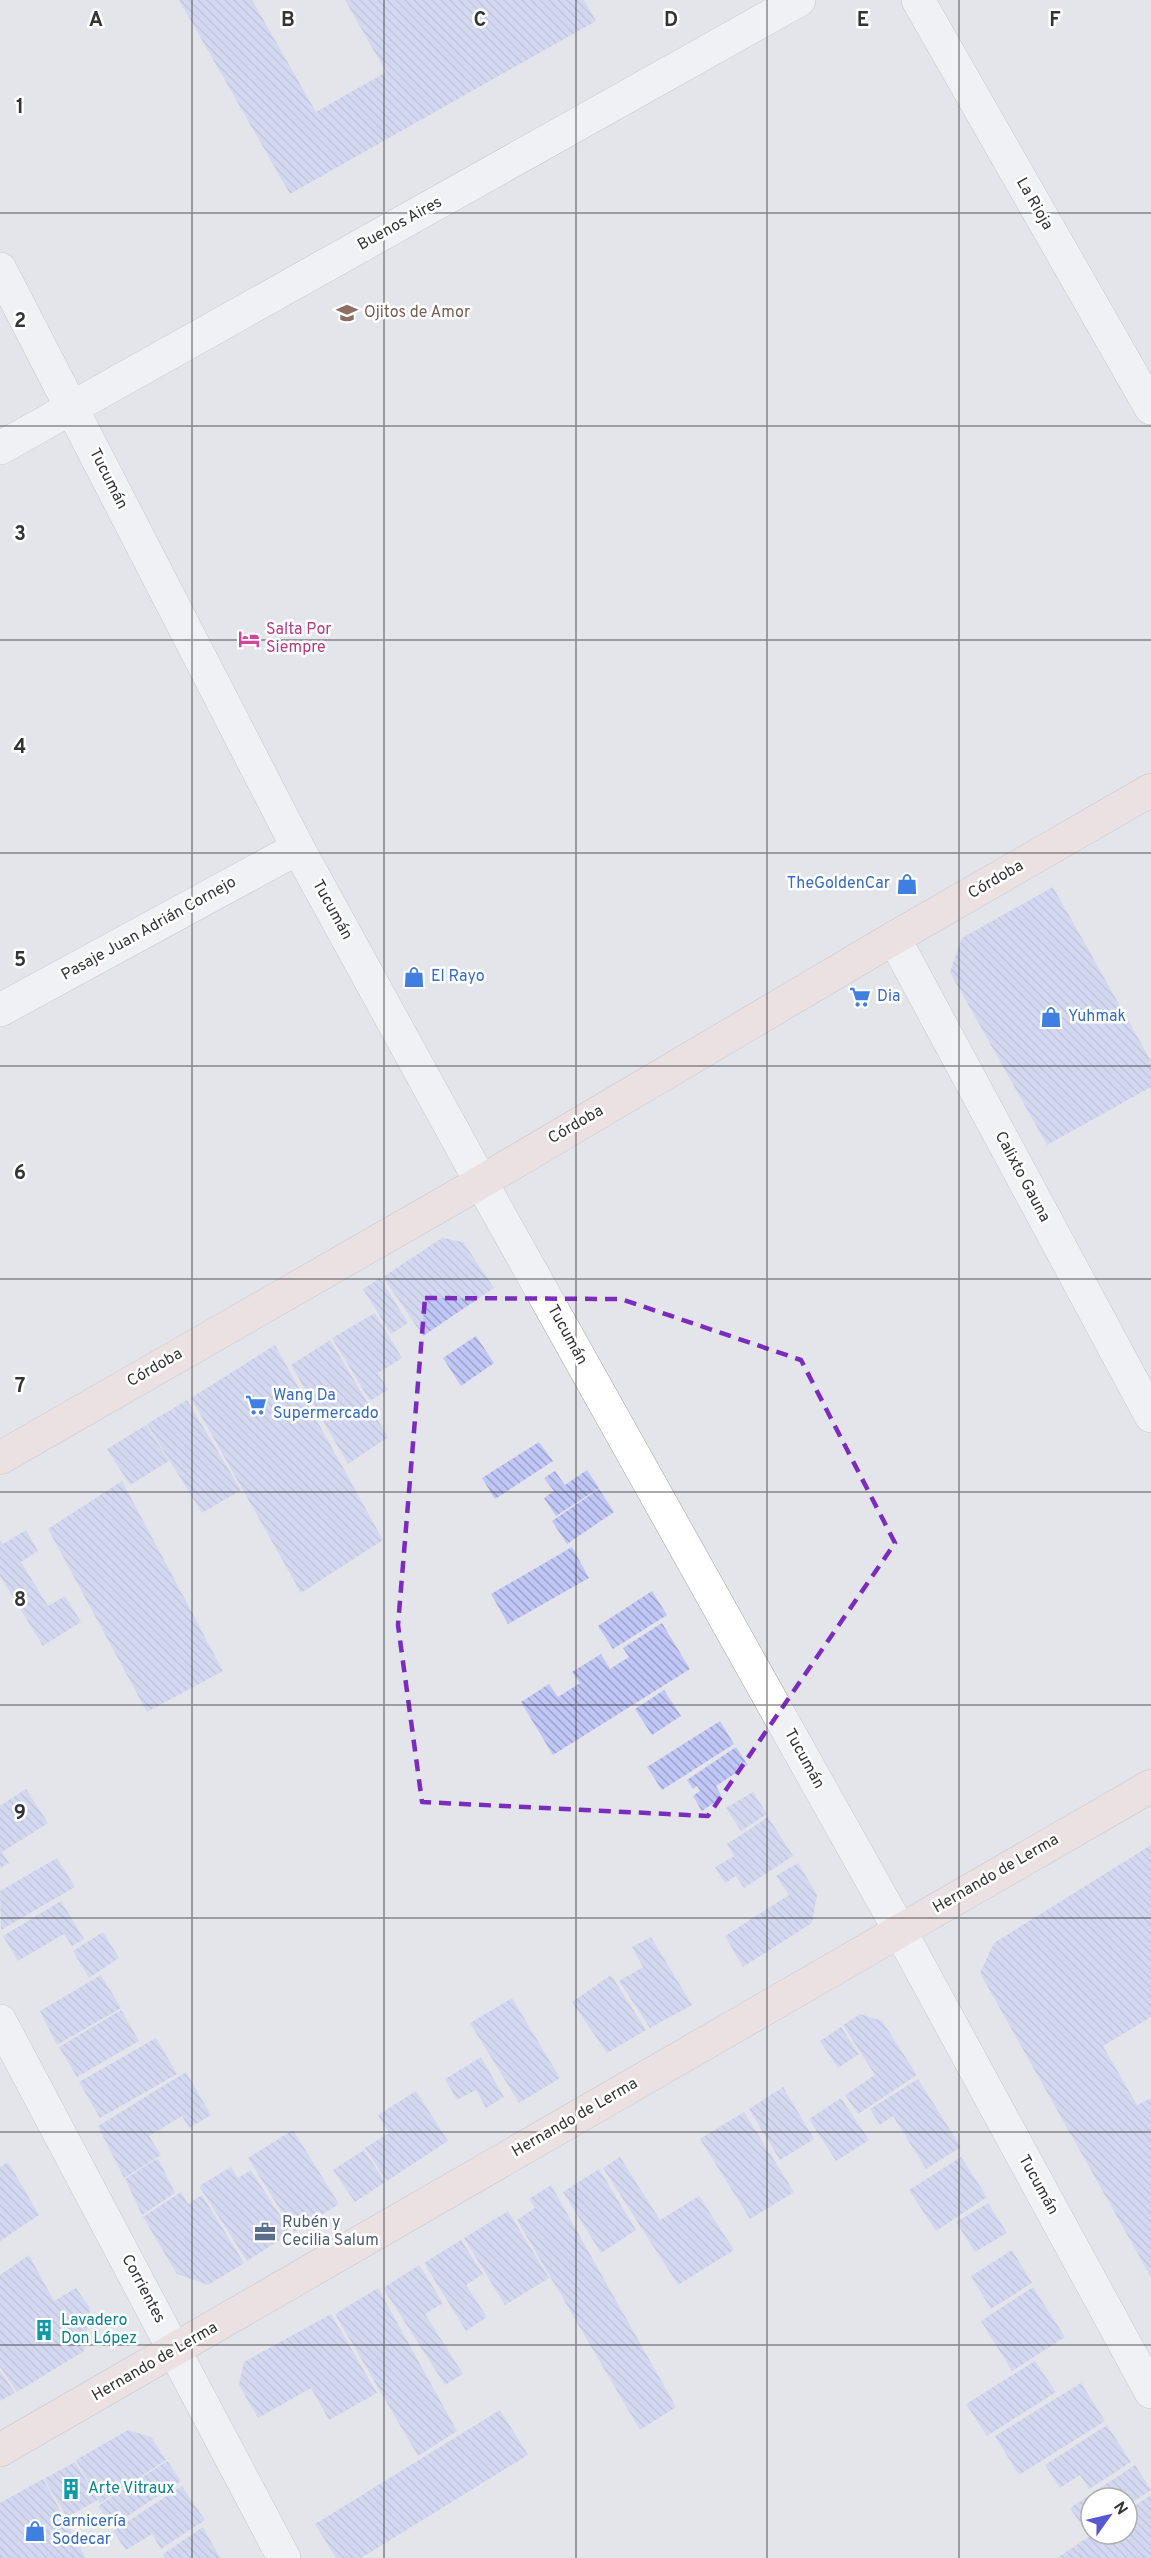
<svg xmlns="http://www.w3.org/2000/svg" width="1151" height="2558" viewBox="0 0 1151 2558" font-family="Overpass,sans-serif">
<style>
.building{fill:url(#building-back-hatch)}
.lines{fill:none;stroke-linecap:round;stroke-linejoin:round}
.street-casing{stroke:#a3a4aa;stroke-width:34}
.secondary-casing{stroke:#a3a4aa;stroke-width:34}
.street{stroke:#fff;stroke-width:33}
.secondary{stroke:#f4dbd8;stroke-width:33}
.marked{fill:none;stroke:#7b2cbf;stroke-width:4.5;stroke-dasharray:12 8;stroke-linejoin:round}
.grid{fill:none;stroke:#343437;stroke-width:1.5;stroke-opacity:0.55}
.labels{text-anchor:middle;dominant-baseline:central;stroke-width:5;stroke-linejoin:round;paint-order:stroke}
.street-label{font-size:16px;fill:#343437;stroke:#fff}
.education-label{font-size:16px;fill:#785e54;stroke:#fff;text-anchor:start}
.hotel-label{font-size:16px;fill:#b23c85;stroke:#fff;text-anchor:start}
.shop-label{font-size:16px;fill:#366cbe;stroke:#fff;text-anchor:start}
.service-label{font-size:16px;fill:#4e5e75;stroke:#fff;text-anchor:start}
.culture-label{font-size:16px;fill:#0d838f;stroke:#fff;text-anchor:start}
.grid-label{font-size:20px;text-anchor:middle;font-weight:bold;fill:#343437;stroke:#fff;stroke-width:5;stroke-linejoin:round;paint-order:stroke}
</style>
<defs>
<pattern id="building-back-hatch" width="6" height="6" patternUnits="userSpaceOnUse" patternTransform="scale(1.5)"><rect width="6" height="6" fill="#c0c6f6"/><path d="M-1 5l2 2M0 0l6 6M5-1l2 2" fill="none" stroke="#9da2c8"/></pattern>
</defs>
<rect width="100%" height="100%" fill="#e4e5eb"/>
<path class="building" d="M 179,0 L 252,0 L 316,112 L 386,72 L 345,0 L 584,0 L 596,21 L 290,194 Z
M 1053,887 L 1151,1061 L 1151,1087 L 1047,1145 L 950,972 L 962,938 Z
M 442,1238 L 463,1242 L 494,1288 L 423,1336 L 383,1277 Z
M 380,1278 L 408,1323 L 391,1334 L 363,1289 Z
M 375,1313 L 402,1358 L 378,1373 L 388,1390 L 370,1401 L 332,1338 Z
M 476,1336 L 494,1363 L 461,1386 L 443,1358 Z
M 330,1340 L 388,1437 L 348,1464 L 291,1365 Z
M 275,1345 L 383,1540 L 301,1593 L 191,1398 Z
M 187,1400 L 241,1490 L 202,1513 L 147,1424 Z
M 146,1425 L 169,1461 L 130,1485 L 107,1449 Z
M 539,1442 L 553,1461 L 495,1499 L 482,1478 Z
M 587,1470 L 599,1488 L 556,1516 L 544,1498 L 554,1491 L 544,1478 L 555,1471 L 565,1485 Z
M 122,1481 L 223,1671 L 147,1712 L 48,1529 Z
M 599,1489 L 614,1512 L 567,1544 L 552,1521 Z
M 26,1530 L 38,1551 L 21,1562 L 48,1606 L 65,1596 L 81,1622 L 43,1646 L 0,1576 L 0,1540 L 3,1544 Z
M 572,1547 L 589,1578 L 508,1624 L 491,1594 Z
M 652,1591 L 667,1615 L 613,1649 L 598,1626 Z
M 662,1623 L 690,1669 L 553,1755 L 521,1702 L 549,1684 L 558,1697 L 580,1683 L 572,1672 L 601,1654 L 610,1669 L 629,1657 L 623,1648 Z
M 664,1690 L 681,1716 L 652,1735 L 635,1709 Z
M 720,1721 L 734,1744 L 662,1790 L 647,1767 Z
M 736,1747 L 748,1765 L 716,1786 L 722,1797 L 702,1811 L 693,1796 L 700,1791 L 697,1786 L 693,1789 L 687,1780 Z
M 26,1789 L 48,1823 L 2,1852 L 9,1863 L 0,1868 L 0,1806 Z
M 753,1792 L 767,1814 L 741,1831 L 726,1808 Z
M 768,1817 L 793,1856 L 744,1888 L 736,1876 L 725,1883 L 715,1867 L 734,1856 L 727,1844 Z
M 1151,1845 L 1151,2017 L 1103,2046 L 1137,2105 L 1151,2098 L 1151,2277 L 980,1973 L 994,1943 Z
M 57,1858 L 75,1887 L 1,1930 L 0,1891 Z
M 798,1863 L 817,1895 L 812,1923 L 743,1967 L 725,1936 L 789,1895 L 776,1876 Z
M 61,1901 L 84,1939 L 72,1946 L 64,1934 L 18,1961 L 3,1936 Z
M 103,1932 L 119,1958 L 89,1978 L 73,1951 Z
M 651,1937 L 692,2005 L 650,2028 L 619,1981 L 643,1967 L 632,1947 Z
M 101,1975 L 121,2008 L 57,2045 L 40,2011 Z
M 611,1975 L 646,2030 L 607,2053 L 572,2002 Z
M 512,1998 L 560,2078 L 519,2103 L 470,2023 Z
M 121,2010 L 139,2041 L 77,2077 L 59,2047 Z
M 860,2014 L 882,2021 L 917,2075 L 858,2114 L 845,2095 L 875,2075 L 843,2025 Z
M 841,2027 L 859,2054 L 838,2068 L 820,2041 Z
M 156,2038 L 177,2074 L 100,2118 L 79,2082 Z
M 481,2057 L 504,2097 L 486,2108 L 476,2090 L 457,2100 L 445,2079 Z
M 186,2072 L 211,2115 L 189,2128 L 182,2116 L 149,2136 L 161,2155 L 124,2178 L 98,2126 Z
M 918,2079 L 961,2147 L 926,2169 L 893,2116 L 880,2125 L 870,2109 Z
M 783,2087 L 814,2139 L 780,2160 L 749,2109 Z
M 416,2091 L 448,2141 L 387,2181 L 365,2148 L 389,2133 L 378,2115 Z
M 841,2098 L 869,2140 L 836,2161 L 809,2119 Z
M 744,2112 L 794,2192 L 750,2219 L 700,2139 Z
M 293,2130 L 339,2204 L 294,2232 L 248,2158 Z
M 364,2150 L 385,2182 L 355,2202 L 333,2170 Z
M 620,2157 L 660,2220 L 699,2196 L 734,2250 L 678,2285 L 603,2168 Z
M 961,2157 L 987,2197 L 936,2231 L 909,2190 Z
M 158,2158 L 175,2193 L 142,2215 L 125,2179 Z
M 8,2162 L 39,2215 L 0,2241 L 0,2167 Z
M 231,2167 L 238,2178 L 251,2170 L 291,2233 L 247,2261 L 199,2186 Z
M 599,2169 L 636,2230 L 601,2253 L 563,2192 Z
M 551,2185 L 676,2407 L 640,2430 L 517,2220 L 535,2208 L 529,2199 Z
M 181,2192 L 188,2204 L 202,2195 L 244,2263 L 208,2285 L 177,2274 L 143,2217 Z
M 988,2203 L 1007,2233 L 975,2252 L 956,2222 Z
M 508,2211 L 549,2278 L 505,2305 L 464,2238 Z
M 461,2240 L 483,2274 L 466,2285 L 487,2317 L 466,2331 L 424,2263 Z
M 1012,2250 L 1032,2283 L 991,2309 L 971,2276 Z
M 29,2255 L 54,2301 L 76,2288 L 90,2308 L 84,2351 L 17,2392 L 0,2367 L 0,2275 Z
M 419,2265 L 443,2303 L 425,2314 L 463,2374 L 445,2385 L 383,2288 Z
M 1033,2287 L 1065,2337 L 1012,2371 L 981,2321 Z
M 378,2288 L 457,2431 L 418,2456 L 335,2314 Z
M 331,2314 L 377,2393 L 329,2420 L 311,2388 L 258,2418 L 239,2385 L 244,2362 Z
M 1035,2361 L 1056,2392 L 987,2436 L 966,2404 Z
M 0,2371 L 15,2393 L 0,2401 Z
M 1081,2383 L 1105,2421 L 1019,2475 L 995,2436 Z
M 500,2410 L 528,2455 L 361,2558 L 336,2558 L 315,2524 Z
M 1107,2425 L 1131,2462 L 1089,2489 L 1080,2475 L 1060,2488 L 1045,2465 Z
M 128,2430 L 151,2437 L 166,2460 L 100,2503 L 76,2460 Z
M 167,2461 L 181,2481 L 112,2526 L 98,2506 Z
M 75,2462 L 98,2500 L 67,2517 L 44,2479 Z
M 1135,2465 L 1151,2490 L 1127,2506 L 1127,2498 L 1091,2498 L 1091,2529 L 1086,2532 L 1070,2508 Z
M 43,2479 L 86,2558 L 0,2558 L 0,2503 Z
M 182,2486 L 205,2520 L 161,2549 L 152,2534 L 126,2550 L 113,2531 Z
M 1151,2495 L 1151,2558 L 1057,2558 L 1093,2534 L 1127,2534 L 1127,2511 Z
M 203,2527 L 220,2558 L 165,2558 L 163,2554 Z"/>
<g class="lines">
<defs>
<path id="street" d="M 918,0 L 1151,408
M 0,269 L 298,848 L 481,1182 L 899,1929 L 1151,2392
M 0,448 L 799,0
M 894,938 L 1151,1416
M 0,1010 L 298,848
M 0,2021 L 284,2558"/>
<path id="secondary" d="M 0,1458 L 481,1182 L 894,938 L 1151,790
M 0,2450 L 1151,1786"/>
</defs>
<use href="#street" class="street-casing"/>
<use href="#secondary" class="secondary-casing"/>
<use href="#street" class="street"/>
<use href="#secondary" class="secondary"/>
</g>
<path d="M0 0H1151V2558H0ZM 425,1298 L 621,1299 L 801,1360 L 895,1543 L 708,1816 L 422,1802 L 398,1625 Z" fill="#e4e5eb" fill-opacity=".55" fill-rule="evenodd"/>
<path class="marked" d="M 425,1298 L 621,1299 L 801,1360 L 895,1543 L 708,1816 L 422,1802 L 398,1625 Z"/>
<path class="grid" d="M 192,0 L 192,2558M 384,0 L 384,2558M 576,0 L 576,2558M 767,0 L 767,2558M 959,0 L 959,2558M 0,213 L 1151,213M 0,426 L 1151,426M 0,640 L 1151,640M 0,853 L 1151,853M 0,1066 L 1151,1066M 0,1279 L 1151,1279M 0,1492 L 1151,1492M 0,1705 L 1151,1705M 0,1918 L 1151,1918M 0,2132 L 1151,2132M 0,2345 L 1151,2345"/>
<defs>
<symbol id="school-bare" viewBox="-9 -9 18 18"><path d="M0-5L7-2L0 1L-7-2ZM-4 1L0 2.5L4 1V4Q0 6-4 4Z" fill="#8d6e63" stroke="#fff" stroke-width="2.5" paint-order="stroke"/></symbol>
<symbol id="hotel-bare" viewBox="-9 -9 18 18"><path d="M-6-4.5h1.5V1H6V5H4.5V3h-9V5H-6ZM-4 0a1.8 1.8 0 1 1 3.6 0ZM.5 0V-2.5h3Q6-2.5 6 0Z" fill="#d1479c" stroke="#fff" stroke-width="2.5" paint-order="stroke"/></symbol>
<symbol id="shop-bare" viewBox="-9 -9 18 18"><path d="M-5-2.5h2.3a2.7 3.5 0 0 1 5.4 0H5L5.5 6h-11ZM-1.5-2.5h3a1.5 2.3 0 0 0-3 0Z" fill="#3f7fe0" stroke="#fff" stroke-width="2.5" paint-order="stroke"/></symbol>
<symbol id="supermarket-bare" viewBox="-9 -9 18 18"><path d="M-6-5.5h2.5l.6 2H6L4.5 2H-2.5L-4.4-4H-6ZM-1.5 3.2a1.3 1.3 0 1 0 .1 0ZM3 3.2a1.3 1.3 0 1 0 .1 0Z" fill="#3f7fe0" stroke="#fff" stroke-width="2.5" paint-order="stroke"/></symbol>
<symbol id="office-bare" viewBox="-9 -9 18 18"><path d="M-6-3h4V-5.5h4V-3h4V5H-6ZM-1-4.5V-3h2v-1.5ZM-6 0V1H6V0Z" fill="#5c6f8a" stroke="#fff" stroke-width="2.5" paint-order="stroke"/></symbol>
<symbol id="building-bare" viewBox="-9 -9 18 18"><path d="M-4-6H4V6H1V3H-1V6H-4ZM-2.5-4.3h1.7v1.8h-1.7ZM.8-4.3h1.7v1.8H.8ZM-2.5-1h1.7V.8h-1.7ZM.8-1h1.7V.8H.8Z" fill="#0f9aa8" stroke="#fff" stroke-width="2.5" paint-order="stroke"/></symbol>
</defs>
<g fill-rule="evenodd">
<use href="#school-bare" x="332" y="298" width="30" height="30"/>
<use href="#hotel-bare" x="234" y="624" width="30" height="30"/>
<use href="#shop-bare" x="892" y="869" width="30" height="30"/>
<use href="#shop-bare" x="399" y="962" width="30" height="30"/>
<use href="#supermarket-bare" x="845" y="982" width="30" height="30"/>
<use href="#shop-bare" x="1036" y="1002" width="30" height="30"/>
<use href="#supermarket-bare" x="241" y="1390" width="30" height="30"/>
<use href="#office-bare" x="250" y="2217" width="30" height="30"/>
<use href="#building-bare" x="29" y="2315" width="30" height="30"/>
<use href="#building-bare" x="56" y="2474" width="30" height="30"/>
<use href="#shop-bare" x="20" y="2516" width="30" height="30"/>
</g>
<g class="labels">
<g class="street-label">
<text transform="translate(1034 204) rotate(60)">La Rioja</text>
<text transform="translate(400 224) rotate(-29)">Buenos Aires</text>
<text transform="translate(108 479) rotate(63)">Tucumán</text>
<text transform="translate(996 880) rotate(-30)">Córdoba</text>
<text transform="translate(332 910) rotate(61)">Tucumán</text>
<text transform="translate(149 929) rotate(-29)">Pasaje Juan Adrián Cornejo</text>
<text transform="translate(576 1125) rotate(-30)">Córdoba</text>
<text transform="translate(1022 1177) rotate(62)">Calixto Gauna</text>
<text transform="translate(567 1335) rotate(61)">Tucumán</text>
<text transform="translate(155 1368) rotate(-30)">Córdoba</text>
<text transform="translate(804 1759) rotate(61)">Tucumán</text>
<text transform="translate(996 1874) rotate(-30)">Hernando de Lerma</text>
<text transform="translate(575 2118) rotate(-30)">Hernando de Lerma</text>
<text transform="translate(1038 2185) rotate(61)">Tucumán</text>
<text transform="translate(143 2289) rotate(62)">Corrientes</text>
<text transform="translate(155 2362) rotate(-30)">Hernando de Lerma</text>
</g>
<g class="education-label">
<text x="364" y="313">Ojitos de Amor</text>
</g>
<g class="hotel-label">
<text x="266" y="630">Salta Por<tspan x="266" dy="18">Siempre</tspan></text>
</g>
<g class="shop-label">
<text x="890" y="884" text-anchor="end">TheGoldenCar</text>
<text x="431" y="977">El Rayo</text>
<text x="877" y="997">Dia</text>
<text x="1068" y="1017">Yuhmak</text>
<text x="273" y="1396">Wang Da<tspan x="273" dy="18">Supermercado</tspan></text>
<text x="52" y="2522">Carnicería<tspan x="52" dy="18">Sodecar</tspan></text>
</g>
<g class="service-label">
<text x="282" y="2223">Rubén y<tspan x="282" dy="18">Cecilia Salum</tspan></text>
</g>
<g class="culture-label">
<text x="61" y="2321">Lavadero<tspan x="61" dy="18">Don López</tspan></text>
<text x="88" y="2489">Arte Vitraux</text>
</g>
</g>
<g class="grid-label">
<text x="96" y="26">A</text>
<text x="288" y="26">B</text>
<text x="480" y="26">C</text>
<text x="671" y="26">D</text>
<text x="863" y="26">E</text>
<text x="1055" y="26">F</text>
<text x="20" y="113">1</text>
<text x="20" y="327">2</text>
<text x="20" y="540">3</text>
<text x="20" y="753">4</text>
<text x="20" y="966">5</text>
<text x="20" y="1179">6</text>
<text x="20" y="1392">7</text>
<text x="20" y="1606">8</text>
<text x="20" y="1819">9</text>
</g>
<g transform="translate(1109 2516) rotate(56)"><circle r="28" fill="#ffffff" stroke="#aeaeaf" stroke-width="1.5"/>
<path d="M0-4.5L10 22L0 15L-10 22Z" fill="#5658cf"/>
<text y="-9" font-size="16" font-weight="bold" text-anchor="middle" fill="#343437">N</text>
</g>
</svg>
